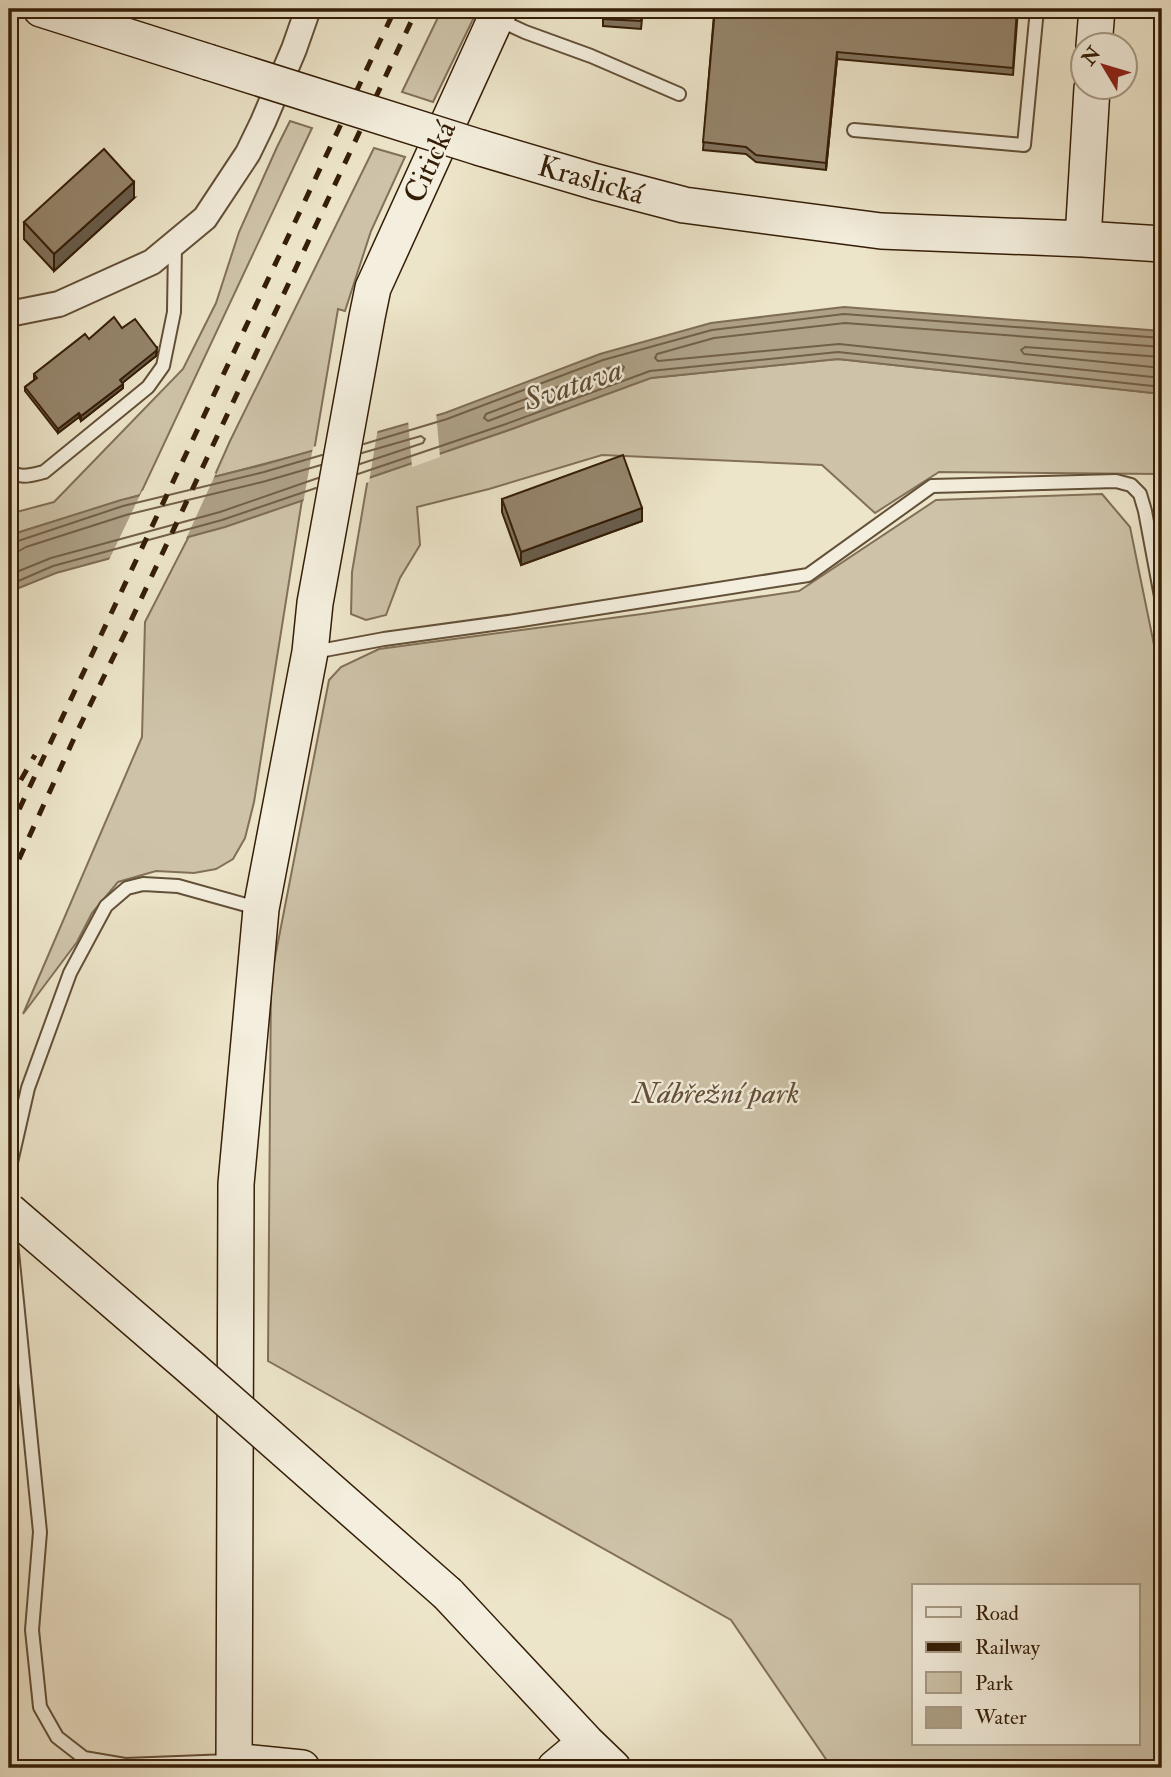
<svg xmlns="http://www.w3.org/2000/svg" width="1171" height="1777" viewBox="0 0 1171 1777" font-family="'IM FELL Double Pica',serif">
<style>
.green{fill:#cec3a9;stroke:#827058;stroke-width:2;fill-rule:evenodd}
.water{fill:#aea188;stroke:#7e6d54;stroke-width:2}
.pier{fill:#ede5ca}
.lines{fill:none;stroke-linecap:round;stroke-linejoin:round}
.shore{stroke:#726048;stroke-width:2}
.lane-casing{stroke:#635038;stroke-width:16}
.street-casing{stroke:#635038;stroke-width:28}
.secondary-casing{stroke:#351e07;stroke-width:38}
.lane{stroke:#f3eedd;stroke-width:12}
.street{stroke:#f3eedd;stroke-width:24}
.secondary{stroke:#f3eedd;stroke-width:35}
.rail{stroke:#351e07;stroke-width:5;stroke-dasharray:12 12;stroke-linecap:butt}
.secondary-bridge-casing{stroke:#351e07;stroke-width:38;stroke-linecap:butt}
.secondary-bridge{stroke:#f3eedd;stroke-width:35}
.wall{fill:#80725d;stroke:#351e07;stroke-width:2}
.shaded-wall{fill:#685d4c;stroke:#351e07;stroke-width:2}
.building{fill:#95856c;stroke:#351e07;stroke-width:2}
.labels{text-anchor:middle;dominant-baseline:central;stroke-width:5;stroke-linejoin:round;paint-order:stroke}
.street-label{font-size:30px;fill:#351e07;stroke:#f3eedd}
.park-label{font-size:30px;font-style:italic;fill:#635038;stroke:#f3eedd}
.water-label{font-size:32px;font-style:italic;fill:#5f4c34;stroke:#f3eedd}
</style>
<rect width="100%" height="100%" fill="#ede5ca"/>
<filter id="stains"><feTurbulence type="fractalNoise" baseFrequency=".00286" numOctaves="4"/><feColorMatrix values="0 0 0 0 .2 0 0 0 0 .09 0 0 0 0 .02 0 0 0 .5 -.17"/></filter>
<radialGradient id="worn" r=".72"><stop offset=".6" stop-color="#630" stop-opacity="0"/><stop offset="1" stop-color="#630" stop-opacity=".3"/></radialGradient>
<path class="green" d="M 442,9 L 478,9 L 433,102 L 402,92 Z
M 290,121 L 312,128 L 140,495 L 20,532 L 9,539 L 9,514 L 54,502 L 183,369 L 216,303 L 239,232 L 277,147 Z
M 374,148 L 405,157 L 371,231 L 345,311 L 338,309 L 314,451 L 214,477 L 230,441 Z
M 838,359 L 1162,394 L 1162,474 L 939,472 L 875,513 L 822,465 L 602,455 L 489,489 L 417,507 L 420,545 L 400,578 L 386,615 L 366,620 L 351,614 L 352,572 L 368,478 L 509,430 L 650,378 Z
M 1102,494 L 1130,527 L 1162,684 L 1162,1768 L 832,1768 L 731,1620 L 268,1361 L 271,978 L 329,680 L 341,667 L 379,649 L 642,614 L 799,591 L 936,500 ZM 914,1586 L 1138,1586 L 1138,1744 L 914,1744 Z
M 302,500 L 254,802 L 245,838 L 233,859 L 216,869 L 194,873 L 156,871 L 118,882 L 92,913 L 77,942 L 23,1014 L 142,737 L 145,622 L 189,536 Z"/>
<path class="water" d="M 844,307 L 1162,331 L 1162,394 L 838,359 L 651,378 L 509,430 L 225,527 L 56,573 L 9,592 L 9,539 L 20,532 L 121,500 L 262,465 L 445,413 L 600,354 L 711,323 Z"/>
<path class="pier" d="M 436,412 L 440,457 L 412,467 L 408,420 Z
M 378,428 L 369,482 L 303,504 L 313,447 Z
M 216,473 L 185,541 L 108,562 L 142,491 Z"/>
<g class="lines">
<path class="shore" d="M 1162,347 L 845,323 L 714,338 L 657,354 L 655,358 L 658,361 L 839,344 L 1162,378
M 1162,357 L 1025,347 L 1021,350 L 1024,354 L 1162,368
M 621,365 L 624,367 L 622,371 L 504,415 L 488,421 L 484,418 L 486,414 L 605,369 Z
M 364,444 L 447,419 L 603,360 L 712,330 L 844,314 L 1162,338
M 360,464 L 423,443 L 425,439 L 421,436 L 362,453
M 358,474 L 506,424 L 650,371 L 838,352 L 1162,387
M 9,544 L 123,506 L 264,472 L 322,455
M 9,553 L 17,552 L 26,547 L 126,515 L 266,481 L 321,465
M 9,575 L 51,558 L 220,512 L 318,478
M 9,585 L 53,566 L 222,520 L 316,488"/>
<defs>
<path id="lane" d="M 499,20 L 525,32 L 591,56 L 679,94
M 854,130 L 1024,145 L 1037,9
M 9,469 C 18,480 32,475 44,472 L 148,387 L 163,366 L 174,312 L 175,244
M 314,652 L 384,639 L 515,621 L 808,575 L 932,486 L 1116,481 L 1131,485 L 1140,494 L 1145,511 L 1162,602
M 9,1171 L 28,1088 L 70,973 L 106,906 L 127,888 L 143,884 L 178,886 L 257,908
M 9,1222 L 40,1532 L 32,1630 L 40,1707 L 57,1737 L 84,1758 L 125,1765 L 230,1761"/>
<path id="street" d="M 9,314 L 59,304 L 152,262 L 205,218 L 248,153 L 263,122 L 294,49 L 308,9"/>
<path id="secondary" d="M 41,9 L 208,62
M 1094,46 L 1097,9
M 481,148 L 596,182 L 684,205 L 881,231 L 1083,239 L 1162,244
M 1083,239 L 1092,88
M 448,1594 L 586,1742 L 613,1768
M 234,1761 L 302,1768
M 234,1768 L 236,1184 L 261,909 L 310,652 L 315,603 L 367,317 L 373,288 L 500,9
M 555,1768 L 586,1742"/>
</defs>
<use href="#lane" class="lane-casing"/>
<use href="#street" class="street-casing"/>
<use href="#secondary" class="secondary-casing"/>
<use href="#lane" class="lane"/>
<use href="#street" class="street"/>
<use href="#secondary" class="secondary"/>
<path class="rail" d="M 9,801 L 35,755
M 9,831 L 395,9
M 9,881 L 76,734 L 127,629 L 417,9"/>
<defs>
<path id="secondary-bridge" d="M 208,62 L 481,148
M 9,1211 L 189,1366 L 448,1594"/>
</defs>
<use href="#secondary-bridge" class="secondary-bridge-casing"/>
<use href="#secondary-bridge" class="secondary-bridge"/>
</g>
<path class="wall" d="M 643,9 L 641,29 L 603,26 L 603,19 Z
M 652,9 L 1018,9 L 1013,75 L 837,59 L 826,170 L 756,162 L 746,154 L 703,150 L 714,14 Z
M 134,198 L 54,271 L 24,239 L 24,222 Z
M 89,339 L 157,352 L 156,356 L 122,383 L 123,388 L 81,421 L 79,417 L 58,433 L 25,391 L 25,387 L 34,380 L 34,374 Z
M 502,499 L 642,521 L 521,565 L 502,512 Z"/>
<path class="shaded-wall" d="M 837,52 L 837,59 L 826,170 L 826,163 Z
M 134,182 L 134,198 L 54,271 L 54,254 Z
M 157,348 L 156,356 L 120,385 L 120,380 Z
M 123,384 L 123,388 L 81,421 L 81,416 Z
M 79,413 L 79,417 L 58,433 L 58,429 Z
M 642,508 L 642,521 L 521,565 L 521,552 Z"/>
<path class="building" d="M 604,9 L 642,9 L 641,21 L 603,19 Z
M 715,9 L 1017,9 L 1013,68 L 837,52 L 826,163 L 756,155 L 746,147 L 703,142 Z
M 104,149 L 134,182 L 54,254 L 24,222 Z
M 114,317 L 122,328 L 135,319 L 157,348 L 156,351 L 120,380 L 123,384 L 81,416 L 79,413 L 58,429 L 25,387 L 37,378 L 34,374 L 85,334 L 89,339 Z
M 623,455 L 642,508 L 521,552 L 502,499 Z"/>
<g class="labels">
<g class="street-label">
<text transform="translate(430 162) rotate(-66)">Citická</text>
<text transform="translate(591 180) rotate(16)">Kraslická</text>
</g>
<g class="park-label">
<text x="716" y="1093">Nábřežní park</text>
</g>
<g class="water-label">
<text transform="translate(573 385) rotate(-19)">Svatava</text>
</g>
</g>
<rect width="1171" height="1777" fill="none" stroke="#ede5ca" stroke-width="35"/>
<rect x="10" y="10" width="1150" height="1756" fill="none" stroke="#351e07" stroke-width="3.5"/>
<rect x="18" y="18" width="1136" height="1742" fill="none" stroke="#351e07" stroke-width="2"/>
<rect x="912" y="1584" width="228" height="161" fill="#f3eedd" stroke="#a79b87" stroke-width="2"/>
<rect x="926" y="1607" width="35" height="10" fill="#f3eedd" stroke="#a79b87" stroke-width="2"/>
<text x="975" y="1620" font-size="21" fill="#351e07">Road</text>
<rect x="926" y="1642" width="35" height="10" fill="#351e07" stroke="#a79b87" stroke-width="2"/>
<text x="975" y="1654" font-size="21" fill="#351e07">Railway</text>
<rect x="926" y="1672" width="35" height="21" fill="#cec3a9" stroke="#a79b87" stroke-width="2"/>
<text x="975" y="1690" font-size="21" fill="#351e07">Park</text>
<rect x="926" y="1707" width="35" height="21" fill="#aea188" stroke="#a79b87" stroke-width="2"/>
<text x="975" y="1724" font-size="21" fill="#351e07">Water</text>
<g transform="translate(1104 66) rotate(308)"><circle r="33" fill="#f3eedd" stroke="#a79b87" stroke-width="2"/>
<path d="M0-5L12 26L0 18L-12 26Z" fill="#8f2418"/>
<text y="-10" font-size="19" font-weight="bold" text-anchor="middle" fill="#351e07">N</text>
</g>
<rect width="100%" height="100%" filter="url(#stains)"/>
<rect width="100%" height="100%" fill="url(#worn)"/>
</svg>
